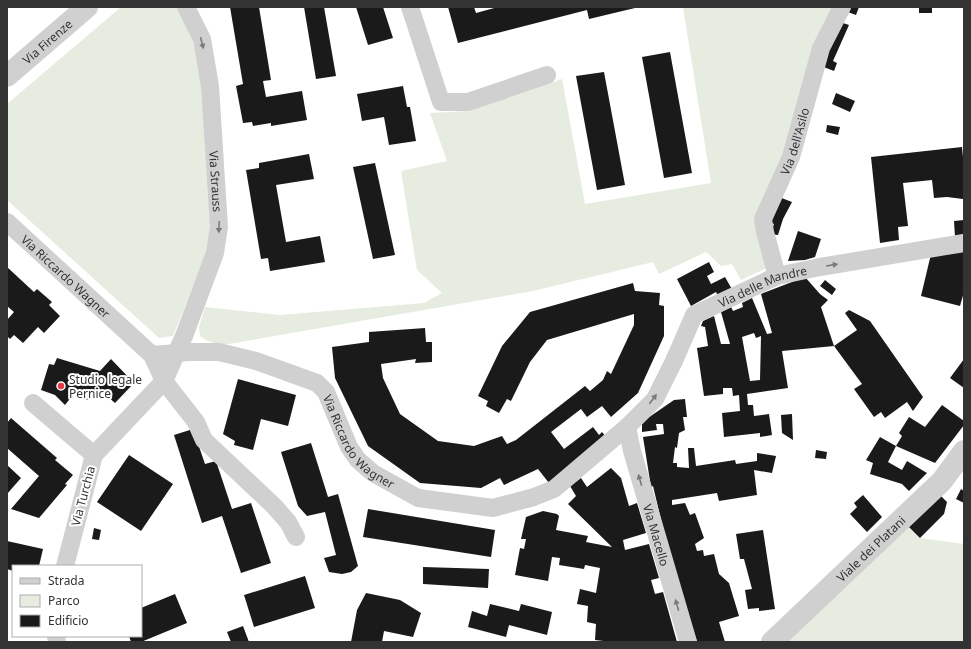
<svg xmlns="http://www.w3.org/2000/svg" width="971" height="649" viewBox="0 0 971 649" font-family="'Noto Sans',sans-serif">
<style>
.green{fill:#e6ecdf}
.building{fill:#1a1a1a;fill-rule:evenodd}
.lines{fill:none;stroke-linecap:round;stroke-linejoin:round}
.minor{stroke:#d0d0d0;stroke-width:18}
.tertiary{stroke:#d0d0d0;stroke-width:22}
.oneway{fill:#7a7a7a}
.poi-dot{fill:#e63946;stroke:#fff;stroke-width:1.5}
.labels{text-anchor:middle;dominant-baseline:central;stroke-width:4;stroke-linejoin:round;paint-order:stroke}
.street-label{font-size:12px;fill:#333;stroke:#fff}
.poi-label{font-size:12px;fill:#333;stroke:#fff;text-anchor:start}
</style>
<rect width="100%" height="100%" fill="#fff"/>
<path class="green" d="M 121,7 L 179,7 L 194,44 L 201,67 L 213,223 L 210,244 L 173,336 L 159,338 L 7,200 L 7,104 Z
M 683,7 L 836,7 L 788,153 L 760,213 L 769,267 L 741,280 L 732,264 L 721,266 L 706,252 L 659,274 L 653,262 L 533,291 L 257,339 C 237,342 217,350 200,336 L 199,327 L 205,307 L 280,315 L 424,303 L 442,293 L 417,270 L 401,171 L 447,161 L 430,113 L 468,111 L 562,79 L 585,204 L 711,183 Z
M 908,526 L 920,538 L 964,544 L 964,642 L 787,642 Z"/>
<path class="building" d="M 230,7 L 259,7 L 271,80 L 263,81 L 266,97 L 302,91 L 307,120 L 271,126 L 271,123 L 253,126 L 252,122 L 243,123 L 236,86 L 243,84 Z
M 304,7 L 324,7 L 336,76 L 316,79 Z
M 356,7 L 383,7 L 393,38 L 368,45 Z
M 448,7 L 474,7 L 476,13 L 498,7 L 635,8 L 589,19 L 587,10 L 458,43 Z
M 847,7 L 859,7 L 856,15 L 845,11 Z
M 919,7 L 932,7 L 932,13 L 919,13 Z
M 840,22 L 849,25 L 833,61 L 837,63 L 834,71 L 821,66 Z
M 670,52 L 692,173 L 664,178 L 642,57 Z
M 604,72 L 625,185 L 597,190 L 576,76 Z
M 403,86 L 407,107 L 410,107 L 416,141 L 389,145 L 384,117 L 362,121 L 357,94 Z
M 836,93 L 855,101 L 850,112 L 832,104 Z
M 827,125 L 840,127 L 838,135 L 826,132 Z
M 962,147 L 964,167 L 964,202 L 963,199 L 947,197 L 934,198 L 932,180 L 903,183 L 908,226 L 898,227 L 899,240 L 880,243 L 871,157 Z
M 309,154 L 314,179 L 276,185 L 286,242 L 320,236 L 325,262 L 270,271 L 268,258 L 261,259 L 246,170 L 259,168 L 259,163 Z
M 375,163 L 395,255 L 373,259 L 353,167 Z
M 779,197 L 792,202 L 783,219 L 778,235 L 770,234 L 774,224 L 769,222 Z
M 964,220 L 964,236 L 955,237 L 954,221 Z
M 798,231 L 821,239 L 815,257 L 805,260 L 788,261 Z
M 964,249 L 964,292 L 960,306 L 921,296 L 931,254 Z
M 709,262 L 714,272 L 707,276 L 711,284 L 725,277 L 733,291 L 719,298 L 716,292 L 691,306 L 677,279 Z
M 7,267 L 34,292 L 37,289 L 52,302 L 49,305 L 60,316 L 44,333 L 38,327 L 23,343 L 14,335 L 10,339 L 7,336 L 7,320 L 14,312 L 7,306 Z
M 805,277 L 820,294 L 828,300 L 821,307 L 834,346 L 782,351 L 788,388 L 747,394 L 748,405 L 753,405 L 754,416 L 769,414 L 772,435 L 760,437 L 760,433 L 724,437 L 722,413 L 740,411 L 739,395 L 733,396 L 732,388 L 723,388 L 723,394 L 704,396 L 697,348 L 708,346 L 705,327 L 701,326 L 703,321 L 714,316 L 721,344 L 730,344 L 721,312 L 731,307 L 733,311 L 743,307 L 742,303 L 752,298 L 767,334 L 772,333 L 761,294 ZM 754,333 L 756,338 L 761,336 L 760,380 L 750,381 L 742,337 Z
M 825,280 L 836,289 L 832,295 L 820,286 Z
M 633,283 L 635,291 L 660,293 L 659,305 L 664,306 L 664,336 L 638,393 L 611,417 L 602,406 L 587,417 L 581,409 L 551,432 L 564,449 L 593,427 L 599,435 L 602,432 L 607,438 L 549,483 L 538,469 L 504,485 L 500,478 L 481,488 L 420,483 L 368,446 L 335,378 L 332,347 L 369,342 L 369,332 L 425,328 L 426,342 L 432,342 L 432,362 L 415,363 L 416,359 L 381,364 L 383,378 L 400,414 L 438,441 L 474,446 L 502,436 L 507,444 L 516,440 L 585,386 L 590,391 L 603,380 L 607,371 L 611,374 L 634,325 L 634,314 L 547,340 L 530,362 L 511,401 L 507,399 L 499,413 L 486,406 L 488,401 L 478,396 L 502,346 L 530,312 Z
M 849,310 L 870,321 L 923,397 L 913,411 L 907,402 L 885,418 L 881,412 L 874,417 L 854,389 L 862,384 L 834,346 L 857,330 L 845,313 Z
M 57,358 L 100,371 L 111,359 L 134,383 L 115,403 L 99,389 L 87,400 L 76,391 L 65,405 L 55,395 L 41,390 L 49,364 L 54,365 Z
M 964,359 L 964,388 L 950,378 Z
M 238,379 L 296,395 L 288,426 L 261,419 L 253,450 L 234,445 L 235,441 L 223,434 Z
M 685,399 L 687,417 L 683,417 L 685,430 L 679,433 L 677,448 L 675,447 L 673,463 L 677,463 L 677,467 L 689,468 L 688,448 L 694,448 L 696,466 L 735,460 L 736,464 L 757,461 L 757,453 L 776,456 L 772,473 L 754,470 L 757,495 L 719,501 L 717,493 L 672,500 L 672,505 L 685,503 L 690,515 L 695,513 L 704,538 L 695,544 L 697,551 L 703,550 L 704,556 L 714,554 L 719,574 L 729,583 L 739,616 L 719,622 L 725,642 L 697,642 L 680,587 L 674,574 L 653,486 L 651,487 L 643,437 L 664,434 L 663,424 L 656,424 L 657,430 L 642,432 L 642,422 L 674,400 Z
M 942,405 L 964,421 L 964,425 L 935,463 L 896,446 L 902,436 L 899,433 L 909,417 L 925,427 Z
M 792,414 L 793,440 L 782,433 L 781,415 Z
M 11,418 L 57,458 L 55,460 L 73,475 L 65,484 L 67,485 L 39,518 L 11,509 L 39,476 L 7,448 L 7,423 Z
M 193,429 L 205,464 L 216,461 L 232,509 L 251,503 L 271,563 L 241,573 L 222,516 L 202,523 L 174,435 Z
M 880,437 L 896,446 L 888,462 L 902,470 L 907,461 L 927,473 L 909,491 L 902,484 L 870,474 L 873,463 L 866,460 Z
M 311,443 L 328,497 L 338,494 L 358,566 L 351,572 L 342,574 L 329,572 L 324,558 L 336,555 L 325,512 L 307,516 L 298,506 L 281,452 Z
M 816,450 L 827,452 L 826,459 L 815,458 Z
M 129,455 L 173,484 L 141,531 L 97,502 Z
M 7,465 L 21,478 L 7,494 Z
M 611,468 L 621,478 L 629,506 L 637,503 L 646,533 L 623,540 L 625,550 L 649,544 L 659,578 L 651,580 L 655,594 L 663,592 L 677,642 L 612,642 L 595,640 L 596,624 L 587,622 L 588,606 L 577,604 L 580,589 L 596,593 L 600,568 L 585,565 L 584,569 L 559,565 L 560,558 L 552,557 L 548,581 L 515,575 L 520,548 L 524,549 L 526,539 L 521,539 L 526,517 L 543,511 L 557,514 L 559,516 L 556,530 L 588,536 L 586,542 L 612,547 L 568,504 L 576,496 L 570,486 L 581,478 L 587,487 Z
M 961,489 L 964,491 L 964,503 L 956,499 Z
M 863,495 L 882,517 L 867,532 L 850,514 L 857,507 L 854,503 Z
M 941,496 L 947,502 L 944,514 L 920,538 L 908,526 Z
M 368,509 L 495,530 L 491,557 L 363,537 Z
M 94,528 L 101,530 L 99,540 L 92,539 Z
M 763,530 L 775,609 L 759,611 L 759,608 L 748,609 L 745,590 L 752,589 L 744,559 L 740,559 L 736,534 Z
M 7,541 L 43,549 L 39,566 L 13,566 L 13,571 L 7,569 Z
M 423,567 L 489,569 L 488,588 L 423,584 Z
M 305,576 L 315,608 L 254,627 L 244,595 Z
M 366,593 L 400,600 L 421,613 L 413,637 L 384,631 L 382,642 L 351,642 L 357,610 Z
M 175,594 L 187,623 L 141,642 L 131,642 L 129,636 L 141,636 L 141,608 Z
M 490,604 L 519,611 L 521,604 L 552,612 L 547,635 L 509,625 L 506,637 L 468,627 L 472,611 L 487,616 Z
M 243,626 L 249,642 L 231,642 L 227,632 Z"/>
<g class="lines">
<g class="minor">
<path id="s1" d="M 186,7 L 202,39 L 210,86 L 219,227 L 215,253 L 184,336 L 164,381 L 196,422 L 204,440 L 275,507 L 288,522 L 296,537"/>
<path d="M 410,7 L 441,102 L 468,102 L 547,75"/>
<path id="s2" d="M 7,222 L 152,355 L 164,381 L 94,455 L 65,566"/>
<path id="s3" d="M 777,276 L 765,232 L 763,219 L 791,157 L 821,48 L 842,7"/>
<path id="s4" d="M 152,355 L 189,352 L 219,352 L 256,361 L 317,383 L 326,392 L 349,447 L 358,460 L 373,473 L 418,498 L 493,508 L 534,497 L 554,489 L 627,427 L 655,399 L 674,361 L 694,315 L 777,276 L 820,267 L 964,243"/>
<path d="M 33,403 L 94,455"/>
<path id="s5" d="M 627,427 L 632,451 L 688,642"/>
<path d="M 56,636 L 57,642"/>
</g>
<g class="tertiary">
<path id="s6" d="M 7,76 L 87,7"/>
<path id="s7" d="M 772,642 L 942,481 L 964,451"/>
</g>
</g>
<defs><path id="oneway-solid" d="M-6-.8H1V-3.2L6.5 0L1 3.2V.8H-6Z"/></defs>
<g class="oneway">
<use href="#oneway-solid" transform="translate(202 43) rotate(76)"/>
<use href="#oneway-solid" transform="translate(219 227) rotate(92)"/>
<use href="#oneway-solid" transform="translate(832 265) rotate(-9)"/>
<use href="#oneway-solid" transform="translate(653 399) rotate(-53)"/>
<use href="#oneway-solid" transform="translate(640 480) rotate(-106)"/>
<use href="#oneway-solid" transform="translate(677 605) rotate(-106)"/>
</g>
<circle class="poi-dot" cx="61" cy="386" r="4"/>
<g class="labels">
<g class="street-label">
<text stroke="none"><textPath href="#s6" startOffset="53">Via Firenze</textPath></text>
<text stroke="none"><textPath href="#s3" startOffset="143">Via dell'Asilo</textPath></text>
<text stroke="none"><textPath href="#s1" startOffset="179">Via Strauss</textPath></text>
<text stroke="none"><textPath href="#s2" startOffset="80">Via Riccardo Wagner</textPath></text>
<text stroke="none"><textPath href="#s4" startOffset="772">Via delle Mandre</textPath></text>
<text stroke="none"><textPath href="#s4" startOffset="244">Via Riccardo Wagner</textPath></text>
<text transform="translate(83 496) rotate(-75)">Via Turchia</text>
<text stroke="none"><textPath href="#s5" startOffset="112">Via Macello</textPath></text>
<text stroke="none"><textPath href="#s7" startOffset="136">Viale dei Platani</textPath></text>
</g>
<g class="poi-label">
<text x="69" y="379">Studio legale<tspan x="69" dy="14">Pernice</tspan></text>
</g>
</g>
<rect width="971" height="649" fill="none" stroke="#333333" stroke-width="16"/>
<rect x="12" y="565" width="130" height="72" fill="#ffffff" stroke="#adadad"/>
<rect x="20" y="578" width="20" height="6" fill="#d0d0d0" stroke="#adadad"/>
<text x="48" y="585" font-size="12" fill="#333333">Strada</text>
<rect x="20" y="595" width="20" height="12" fill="#e6ecdf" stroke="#adadad"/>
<text x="48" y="605" font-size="12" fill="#333333">Parco</text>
<rect x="20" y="615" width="20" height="12" fill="#1a1a1a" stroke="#adadad"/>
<text x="48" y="625" font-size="12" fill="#333333">Edificio</text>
</svg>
